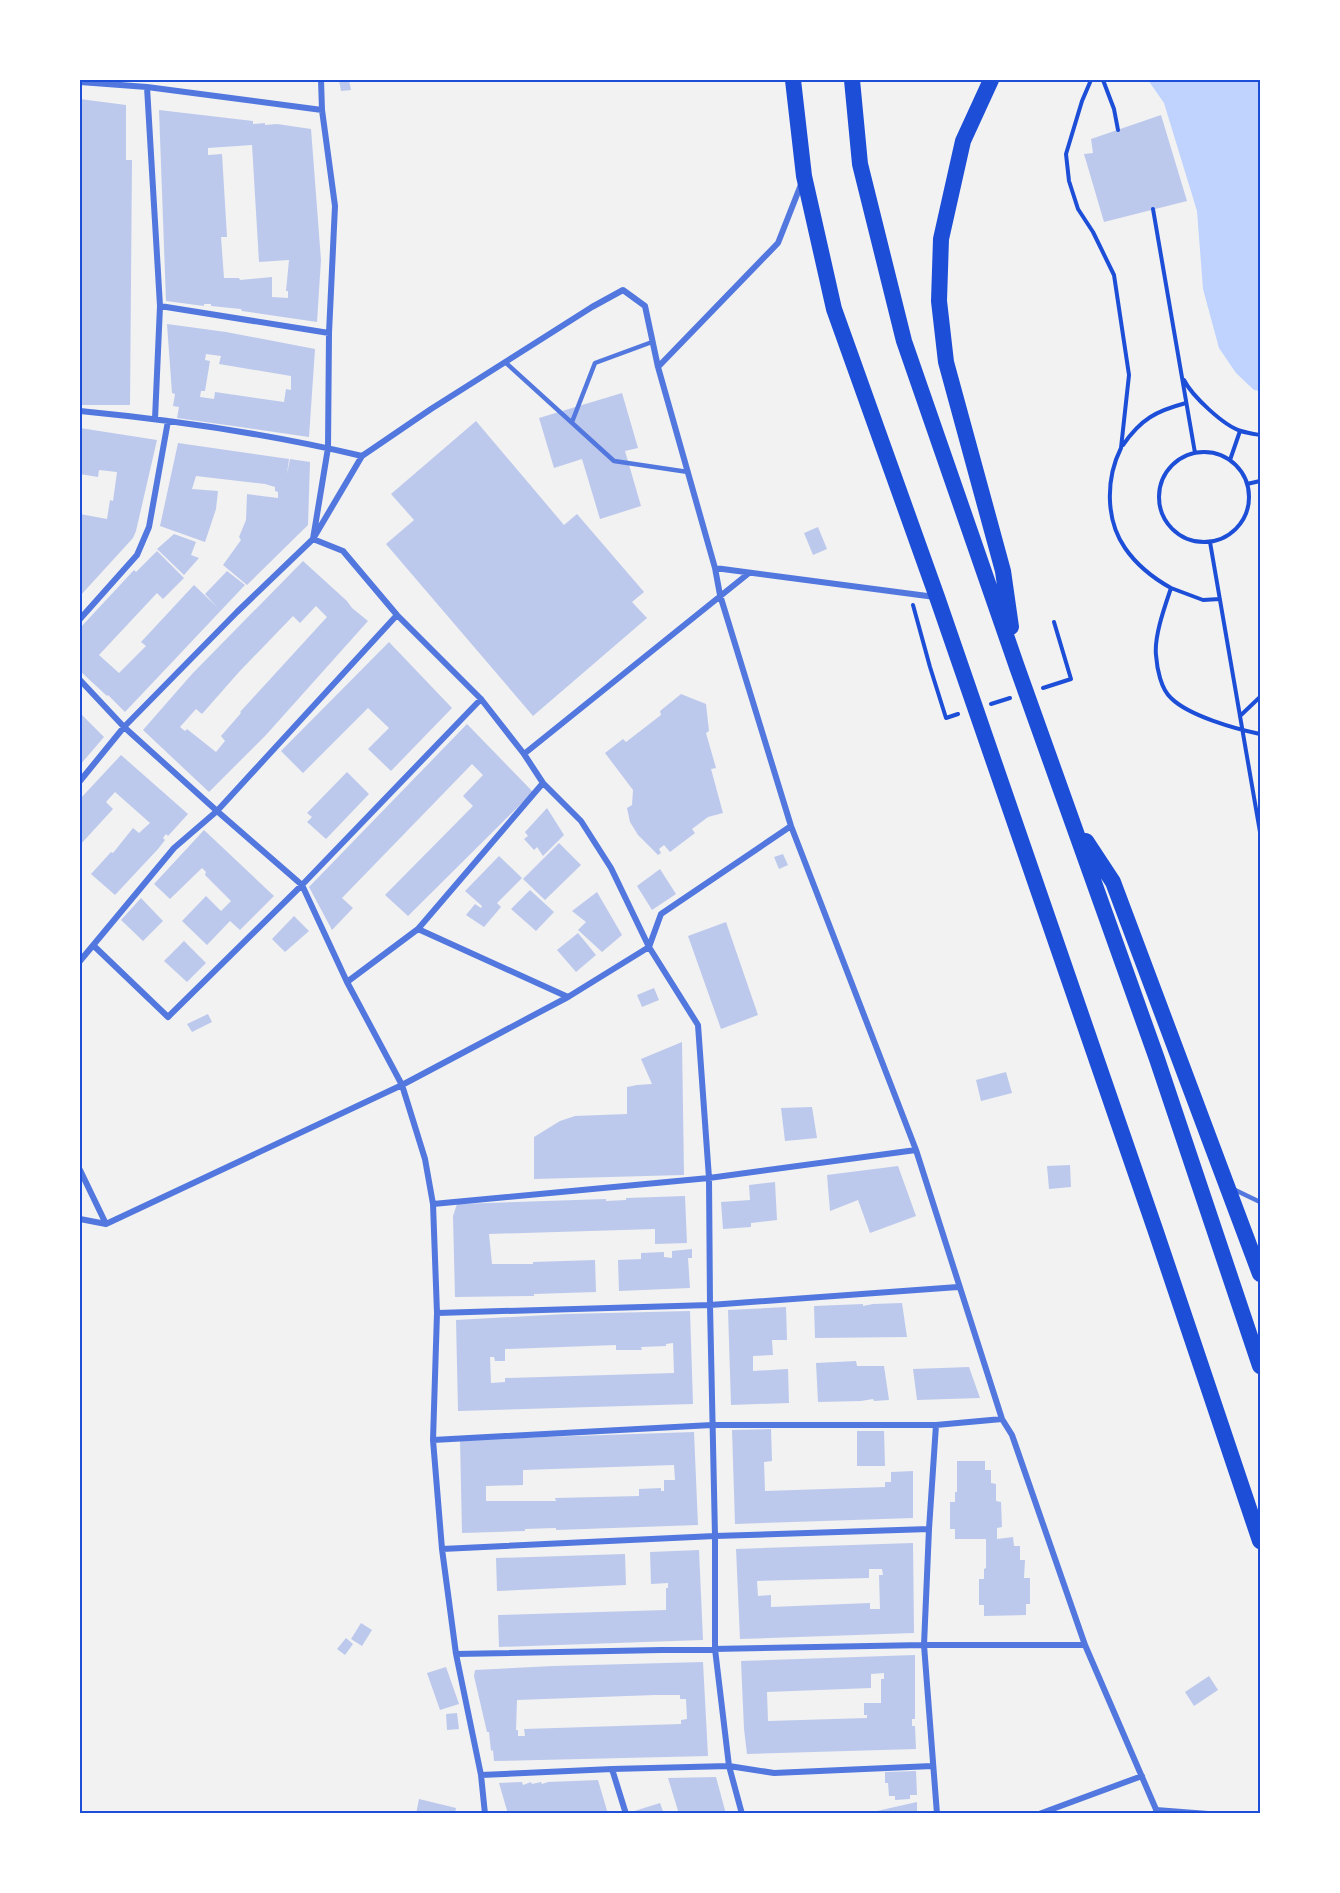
<svg xmlns="http://www.w3.org/2000/svg" width="1340" height="1893" viewBox="0 0 1340 1893" font-family="Roboto,sans-serif">
<style>
.water{fill:#bfd3fe}
.building{fill:#bdc9ec;fill-rule:evenodd}
.lines{fill:none;stroke-linecap:round;stroke-linejoin:round}
.path{stroke:#1d4ed8;stroke-width:4}
.service{stroke:#5277de;stroke-width:4.5}
.minor{stroke:#5277de;stroke-width:6}
.trunk{stroke:#1d4ed8;stroke-width:16}
.neatline{fill:none;stroke:#1d4ed8;stroke-width:2}
</style>
<rect width="100%" height="100%" fill="#f2f2f2"/>
<path class="water" d="M 1148,80 L 1260,80 L 1260,391 L 1254,390 L 1236,373 L 1219,348 L 1203,289 L 1197,211 L 1164,103 Z"/>
<path class="building" d="M 339,80 L 349,80 L 351,90 L 341,91 Z
M 80,99 L 126,105 L 126,160 L 132,160 L 130,405 L 80,405 Z
M 159,110 L 253,121 L 253,124 L 265,123 L 265,125 L 277,124 L 311,129 L 321,260 L 317,322 L 242,311 L 241,309 L 211,306 L 211,304 L 204,304 L 204,306 L 166,301 ZM 252,145 L 259,262 L 289,260 L 286,291 L 288,291 L 288,298 L 272,297 L 272,277 L 240,280 L 239,278 L 224,278 L 221,237 L 227,237 L 222,154 L 208,155 L 208,148 Z
M 1161,115 L 1187,201 L 1104,222 L 1084,154 L 1093,153 L 1091,139 Z
M 167,324 L 226,332 L 315,349 L 309,437 L 177,418 L 179,407 L 173,406 L 175,394 L 172,393 ZM 206,354 L 221,356 L 219,364 L 291,376 L 291,390 L 286,389 L 284,402 L 215,392 L 214,399 L 200,397 L 201,391 L 205,391 L 210,361 L 205,360 Z
M 622,393 L 638,448 L 625,451 L 641,506 L 600,519 L 582,459 L 554,468 L 539,418 Z
M 476,421 L 564,525 L 577,514 L 644,592 L 632,602 L 647,618 L 533,716 L 386,544 L 414,520 L 391,494 Z
M 80,428 L 157,440 L 136,531 L 133,538 L 80,596 L 80,514 L 107,519 L 110,500 L 113,501 L 117,472 L 99,470 L 98,477 L 80,474 Z
M 178,443 L 289,459 L 287,474 L 290,459 L 310,462 L 308,525 L 247,585 L 223,565 L 241,540 L 239,537 L 246,520 L 247,494 L 278,498 L 278,492 L 275,491 L 275,487 L 265,484 L 196,476 L 192,489 L 218,491 L 216,509 L 205,542 L 160,526 Z
M 818,527 L 827,549 L 813,555 L 804,533 Z
M 174,534 L 196,542 L 191,555 L 199,558 L 184,575 L 157,549 Z
M 157,551 L 184,578 L 163,599 L 157,593 L 99,655 L 119,673 L 146,646 L 141,642 L 194,585 L 217,607 L 205,594 L 227,571 L 245,585 L 125,712 L 108,695 L 107,696 L 80,671 L 80,628 L 134,570 L 136,572 Z
M 303,561 L 347,601 L 352,608 L 368,621 L 266,735 L 209,792 L 143,730 L 192,674 ZM 316,606 L 327,617 L 240,712 L 241,713 L 221,736 L 225,741 L 216,752 L 187,729 L 185,731 L 180,727 L 196,709 L 202,714 L 239,672 L 293,616 L 300,623 Z
M 389,642 L 452,708 L 391,771 L 368,749 L 389,728 L 368,708 L 303,773 L 281,751 Z
M 681,694 L 706,704 L 709,731 L 706,733 L 716,768 L 711,769 L 723,813 L 708,817 L 692,829 L 695,833 L 670,852 L 664,845 L 659,849 L 661,853 L 658,855 L 638,835 L 630,822 L 627,808 L 632,805 L 633,790 L 605,753 L 623,739 L 626,742 L 661,715 L 660,711 Z
M 80,713 L 104,737 L 80,765 Z
M 467,724 L 533,792 L 408,916 L 385,895 L 473,806 L 463,796 L 483,775 L 472,764 L 342,898 L 353,908 L 332,930 L 309,887 Z
M 121,755 L 188,814 L 168,836 L 166,834 L 163,838 L 165,840 L 158,849 L 115,895 L 91,874 L 111,852 L 113,853 L 133,828 L 139,833 L 150,823 L 115,792 L 106,802 L 113,809 L 80,845 L 80,799 Z
M 347,772 L 369,794 L 326,839 L 307,822 L 312,817 L 307,813 Z
M 547,808 L 564,835 L 543,856 L 537,847 L 534,850 L 524,839 L 528,836 L 525,832 Z
M 204,830 L 274,896 L 240,930 L 230,921 L 207,945 L 182,921 L 206,896 L 221,911 L 231,901 L 205,875 L 206,872 L 202,868 L 170,899 L 154,884 Z
M 559,843 L 581,865 L 545,900 L 523,879 Z
M 783,854 L 788,865 L 779,869 L 774,857 Z
M 499,856 L 522,878 L 497,903 L 501,907 L 484,927 L 466,915 L 475,904 L 481,908 L 482,906 L 465,891 Z
M 660,869 L 676,894 L 652,910 L 637,886 Z
M 530,890 L 554,912 L 536,931 L 511,909 Z
M 597,892 L 622,935 L 602,952 L 578,930 L 586,922 L 572,911 Z
M 141,898 L 163,921 L 143,941 L 121,920 Z
M 294,916 L 309,931 L 285,952 L 272,939 Z
M 726,922 L 758,1015 L 721,1029 L 688,936 Z
M 578,933 L 596,955 L 576,972 L 557,950 Z
M 184,941 L 206,963 L 187,982 L 164,961 Z
M 654,988 L 659,1000 L 642,1007 L 637,995 Z
M 208,1014 L 212,1022 L 192,1032 L 187,1024 Z
M 682,1042 L 684,1175 L 534,1179 L 534,1137 L 560,1121 L 575,1116 L 627,1114 L 627,1087 L 637,1085 L 652,1084 L 641,1059 Z
M 1006,1072 L 1012,1093 L 981,1101 L 976,1080 Z
M 812,1107 L 817,1138 L 785,1141 L 781,1108 Z
M 1070,1165 L 1071,1187 L 1049,1189 L 1047,1166 Z
M 898,1166 L 916,1216 L 870,1233 L 858,1200 L 830,1211 L 827,1175 Z
M 775,1182 L 777,1220 L 751,1223 L 751,1227 L 723,1229 L 721,1202 L 750,1200 L 749,1185 Z
M 685,1196 L 687,1243 L 655,1244 L 655,1229 L 489,1234 L 492,1264 L 533,1264 L 533,1262 L 595,1260 L 596,1292 L 534,1294 L 534,1296 L 455,1297 L 453,1216 L 457,1204 L 606,1199 L 606,1201 L 626,1200 L 626,1198 Z
M 692,1249 L 692,1258 L 688,1258 L 690,1288 L 619,1291 L 618,1260 L 641,1259 L 641,1253 L 664,1252 L 664,1257 L 672,1258 L 672,1251 Z
M 902,1303 L 907,1337 L 815,1338 L 814,1306 L 863,1304 L 863,1306 L 873,1304 Z
M 786,1307 L 787,1340 L 772,1340 L 773,1355 L 753,1356 L 753,1371 L 788,1369 L 789,1403 L 731,1405 L 728,1310 Z
M 690,1311 L 693,1404 L 458,1411 L 456,1320 L 566,1314 ZM 673,1343 L 674,1373 L 505,1378 L 505,1382 L 491,1383 L 490,1357 L 494,1357 L 495,1361 L 505,1361 L 505,1349 L 616,1345 L 616,1350 L 642,1350 L 641,1347 L 666,1346 L 666,1344 Z
M 856,1361 L 857,1366 L 884,1366 L 889,1400 L 874,1401 L 873,1399 L 861,1401 L 818,1402 L 816,1363 Z
M 969,1367 L 980,1398 L 917,1400 L 913,1369 Z
M 771,1429 L 772,1461 L 764,1462 L 765,1491 L 885,1487 L 885,1482 L 891,1482 L 891,1472 L 913,1471 L 913,1518 L 735,1524 L 732,1430 Z
M 857,1431 L 884,1431 L 885,1466 L 857,1466 Z
M 694,1432 L 698,1525 L 556,1530 L 556,1528 L 525,1529 L 525,1531 L 462,1533 L 460,1440 ZM 674,1465 L 675,1480 L 664,1480 L 664,1491 L 661,1491 L 661,1488 L 639,1489 L 639,1496 L 555,1498 L 556,1501 L 486,1501 L 486,1486 L 523,1485 L 523,1470 Z
M 957,1461 L 985,1461 L 985,1470 L 991,1470 L 991,1483 L 996,1484 L 996,1501 L 1001,1502 L 1002,1527 L 997,1528 L 997,1539 L 1013,1537 L 1014,1546 L 1020,1546 L 1020,1560 L 1025,1560 L 1024,1578 L 1030,1578 L 1030,1604 L 1026,1604 L 1026,1615 L 984,1616 L 984,1605 L 979,1605 L 979,1579 L 984,1579 L 984,1569 L 986,1568 L 986,1539 L 955,1539 L 955,1529 L 950,1529 L 950,1502 L 955,1502 L 955,1492 L 957,1492 Z
M 913,1543 L 914,1633 L 740,1639 L 736,1549 ZM 869,1569 L 882,1569 L 883,1575 L 879,1575 L 880,1609 L 870,1609 L 870,1603 L 771,1607 L 771,1595 L 758,1596 L 757,1581 L 869,1578 Z
M 699,1550 L 703,1640 L 499,1647 L 498,1615 L 666,1610 L 666,1588 L 668,1588 L 668,1583 L 651,1584 L 650,1552 Z
M 625,1554 L 626,1585 L 497,1591 L 496,1558 Z
M 361,1623 L 372,1630 L 362,1646 L 351,1639 Z
M 346,1638 L 353,1644 L 345,1655 L 337,1649 Z
M 915,1655 L 915,1719 L 912,1719 L 912,1726 L 915,1726 L 916,1749 L 747,1754 L 744,1729 L 741,1661 ZM 884,1673 L 884,1679 L 881,1679 L 881,1703 L 864,1703 L 864,1715 L 867,1715 L 867,1718 L 768,1721 L 767,1692 L 871,1688 L 871,1674 Z
M 703,1662 L 708,1756 L 494,1761 L 493,1750 L 491,1751 L 489,1732 L 487,1732 L 474,1676 L 475,1670 L 553,1666 ZM 655,1695 L 680,1695 L 680,1699 L 686,1699 L 687,1719 L 681,1720 L 681,1724 L 524,1729 L 525,1736 L 518,1736 L 518,1730 L 516,1730 L 517,1700 Z
M 446,1667 L 459,1704 L 440,1710 L 427,1673 Z
M 1209,1676 L 1218,1690 L 1194,1706 L 1185,1692 Z
M 457,1713 L 459,1729 L 447,1730 L 446,1714 Z
M 916,1771 L 917,1795 L 910,1795 L 910,1799 L 895,1800 L 895,1796 L 889,1796 L 888,1783 L 885,1783 L 885,1772 Z
M 716,1777 L 726,1814 L 679,1814 L 668,1778 Z
M 598,1780 L 608,1814 L 573,1814 L 572,1812 L 508,1814 L 499,1783 L 522,1782 L 523,1785 L 531,1782 L 532,1784 L 541,1782 L 542,1784 L 548,1782 Z
M 419,1799 L 456,1808 L 455,1814 L 416,1814 Z
M 917,1802 L 917,1814 L 868,1814 L 868,1813 Z
M 660,1803 L 664,1814 L 629,1814 L 628,1813 Z"/>
<g class="lines">
<path class="path" d="M 1091,80 L 1082,101 L 1066,154 L 1069,181 L 1078,209 L 1093,232 L 1114,275 L 1129,375 L 1121,448 C 1106,478 1105,519 1125,548 C 1136,564 1153,578 1171,588
M 1103,80 L 1114,109 L 1118,130
M 1153,209 L 1195,453
M 1184,380 C 1192,396 1224,426 1241,431 C 1247,433 1254,434 1260,435
M 1123,445 C 1141,419 1156,411 1186,403
M1159 497a45 45 0 1 1 90 0a45 45 0 1 1-90 0Z
M 1230,460 L 1240,431
M 1247,484 L 1260,481
M 1210,542 L 1260,832
M 1220,599 L 1203,600 L 1171,588 C 1165,606 1154,636 1156,655 C 1157,669 1161,689 1171,698 C 1189,716 1236,729 1260,734
M 913,605 L 930,667 L 946,718 L 958,714
M 1043,688 L 1071,679 L 1054,622
M 991,704 L 1010,698
M 1240,716 L 1260,697"/>
<path class="service" d="M 505,362 L 614,461 L 688,472
M 572,422 L 595,363 L 652,342
M 1233,1189 L 1260,1202"/>
<path class="minor" d="M 321,80 L 322,110 L 335,206 L 329,333 L 328,448 L 313,539 L 343,551 L 397,615 L 481,699 L 524,754 L 543,783 L 581,821 L 611,868 L 649,947 L 698,1025 L 709,1178 L 710,1305 L 715,1536 L 715,1649 L 729,1766 L 742,1814
M 80,82 L 147,87 L 322,110
M 147,87 L 160,306 L 155,419
M 160,306 L 329,333
M 658,367 L 778,243 L 802,182
M 80,411 C 174,420 269,434 362,456
M 715,568 L 935,597
M 80,619 L 137,555 L 149,527 L 168,421
M 80,680 L 124,727 L 217,811 L 302,885 L 347,982 L 402,1085 L 425,1159 L 433,1204 L 437,1313 L 433,1440 L 442,1549 L 456,1654 L 481,1775 L 485,1814
M 524,754 L 749,573
M 80,781 L 124,727 L 237,612 L 313,539 L 362,456 L 431,409 L 592,307 L 623,290 L 645,306 L 658,367 L 715,568 L 720,595 L 791,826 L 916,1150 L 1002,1419 L 1012,1435 L 1085,1645 L 1158,1814
M 418,929 L 568,997
M 94,946 L 168,1017 L 302,885 L 481,699
M 649,947 L 661,914 L 791,826
M 80,961 L 174,848 L 217,811 L 397,615
M 347,982 L 418,929 L 543,783
M 80,1170 L 106,1224
M 433,1204 L 709,1178 L 916,1150
M 80,1219 L 106,1224 L 402,1085 L 568,997 L 649,947
M 437,1313 L 710,1305 L 958,1287
M 936,1425 L 929,1529 L 924,1645 L 937,1814
M 433,1440 L 712,1425 L 936,1425 L 1002,1419
M 442,1549 L 715,1536 L 929,1529
M 456,1654 L 924,1645 L 1085,1645
M 612,1769 L 626,1814
M 481,1775 L 612,1769 L 729,1766 L 774,1773 L 932,1766
M 1156,1810 L 1208,1814
M 1039,1814 L 1142,1776"/>
<path class="trunk" d="M 793,80 L 804,176 L 834,309 L 937,597 L 1155,1229 L 1260,1541
M 852,80 L 860,164 L 904,341 L 1017,667 L 1157,1059 L 1260,1366
M 991,80 L 963,141 L 941,239 L 939,301 L 946,362 L 1003,571 L 1011,627
M 1086,841 L 1113,882 L 1260,1274"/>
</g>
<rect width="1340" height="1893" fill="none" stroke="#ffffff" stroke-width="162"/>
<rect x="81" y="81" width="1178" height="1731" class="neatline"/>
</svg>
